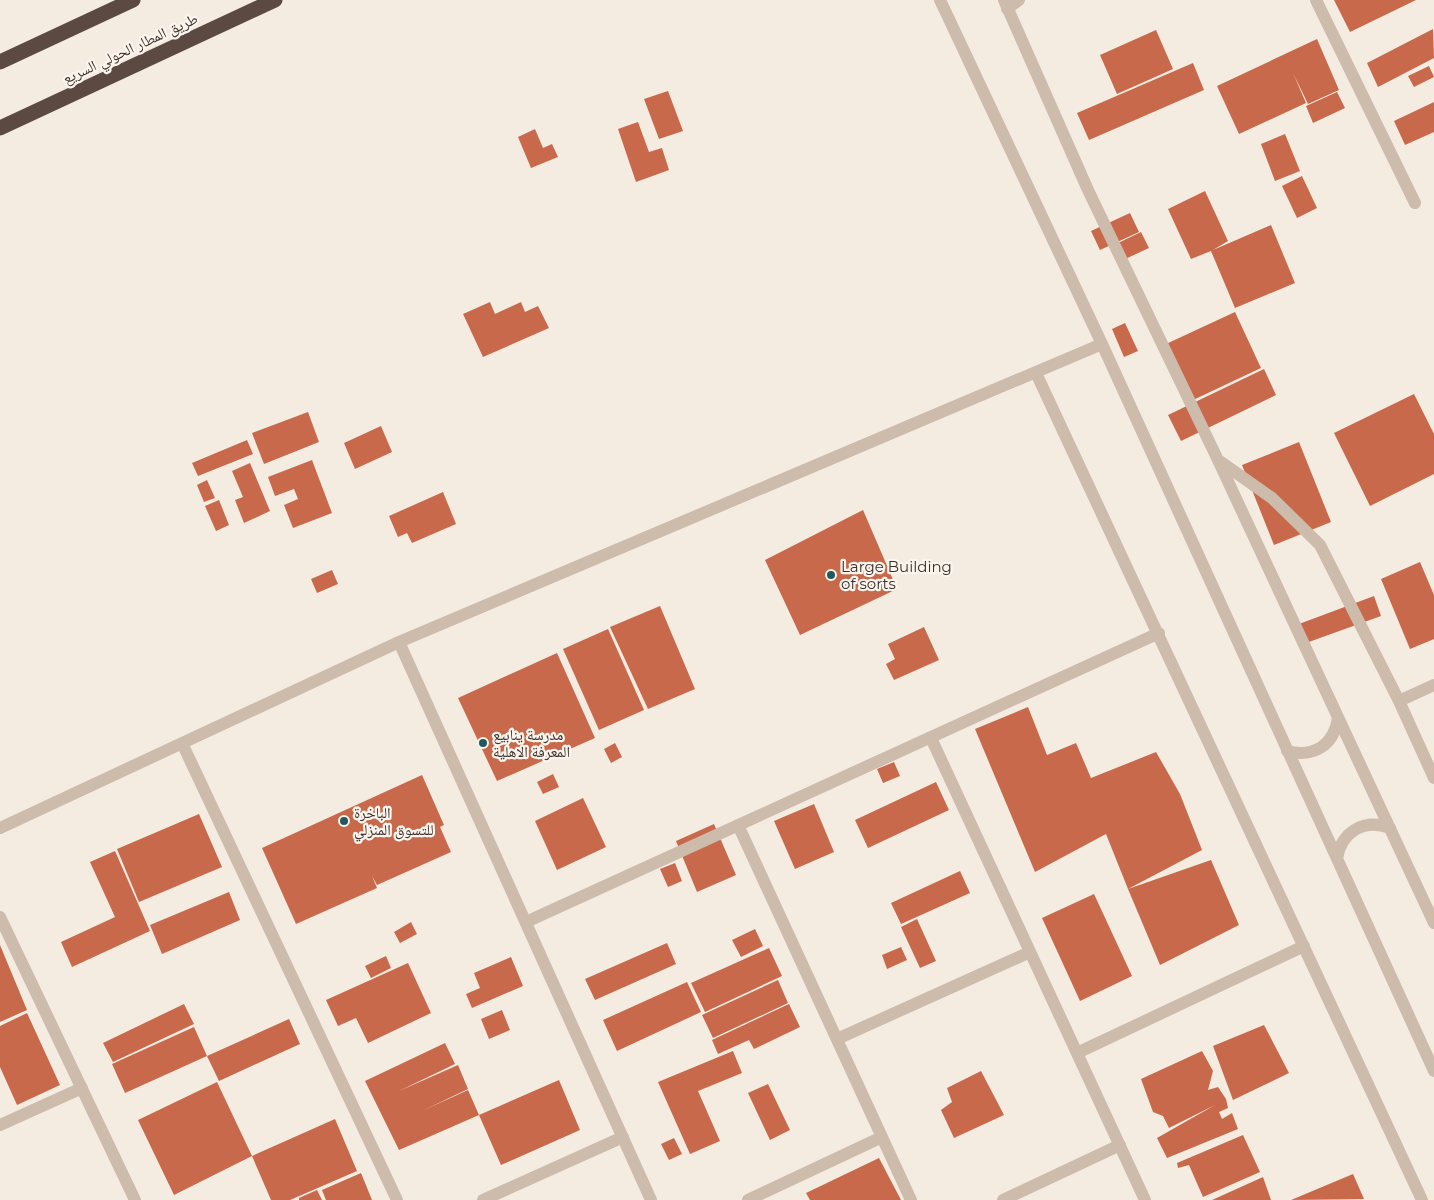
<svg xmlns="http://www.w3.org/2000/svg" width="1434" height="1200" viewBox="0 0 1434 1200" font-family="Montserrat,'Noto Naskh Arabic',sans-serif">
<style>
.building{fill:#c8694b}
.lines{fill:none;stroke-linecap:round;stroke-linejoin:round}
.minor{stroke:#cdbbac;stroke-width:12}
.highway{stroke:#5c4a42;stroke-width:15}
.poi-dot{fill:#1f5a5e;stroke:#fbf5ee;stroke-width:2}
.labels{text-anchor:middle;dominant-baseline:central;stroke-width:4.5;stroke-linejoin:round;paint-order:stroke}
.street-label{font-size:15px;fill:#3b302b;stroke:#fbf5ee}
.poi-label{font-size:15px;fill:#3b302b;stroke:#fbf5ee;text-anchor:start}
</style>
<rect width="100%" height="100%" fill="#f4ebe1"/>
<path class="building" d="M 1334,0 L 1416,0 L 1350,32 Z
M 1433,29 L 1434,58 L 1378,87 L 1367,63 Z
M 1156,30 L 1173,69 L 1117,94 L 1100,55 Z
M 1317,39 L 1339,90 L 1308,104 L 1293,73 L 1306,103 L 1239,134 L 1217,86 Z
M 1193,63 L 1204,90 L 1089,140 L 1077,113 Z
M 1429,66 L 1434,77 L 1414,87 L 1408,76 Z
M 668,91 L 683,131 L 659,139 L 644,99 Z
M 1337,92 L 1345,108 L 1313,123 L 1306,106 Z
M 1434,102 L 1434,132 L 1405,145 L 1394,121 Z
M 638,122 L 649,152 L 662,148 L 669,170 L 636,182 L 618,129 Z
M 535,129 L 543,148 L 552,144 L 558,157 L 531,168 L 518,137 Z
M 1285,134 L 1300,171 L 1275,181 L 1261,144 Z
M 1302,176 L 1317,208 L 1297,218 L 1282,186 Z
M 1205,191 L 1228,241 L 1213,250 L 1271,225 L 1295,283 L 1235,308 L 1211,251 L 1191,259 L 1168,209 Z
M 1130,213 L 1139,232 L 1100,250 L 1091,231 Z
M 1141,232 L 1149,248 L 1123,260 L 1116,244 Z
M 490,302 L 495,314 L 521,302 L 525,312 L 538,306 L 549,328 L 483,357 L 463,314 Z
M 1235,312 L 1261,368 L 1193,400 L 1166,344 Z
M 1125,323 L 1138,351 L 1124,357 L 1112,329 Z
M 1264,369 L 1276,395 L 1181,441 L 1168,415 Z
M 1414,394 L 1434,434 L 1434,474 L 1370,506 L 1334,433 Z
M 308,412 L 319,442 L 264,464 L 252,433 Z
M 381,426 L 392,452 L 355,469 L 344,443 Z
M 247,440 L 253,454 L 198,476 L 192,463 Z
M 1299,442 L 1331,522 L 1274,545 L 1242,465 Z
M 312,460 L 332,513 L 293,528 L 284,505 L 298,499 L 294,489 L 275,496 L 268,477 Z
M 250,463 L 270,511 L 244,523 L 235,500 L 243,497 L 232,471 Z
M 207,480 L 215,498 L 204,502 L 197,485 Z
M 443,492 L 456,524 L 412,543 L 407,533 L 398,537 L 389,516 Z
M 219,500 L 229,525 L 216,531 L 205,506 Z
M 863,510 L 897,589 L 800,635 L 765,560 Z
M 1420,562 L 1434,595 L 1434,639 L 1410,649 L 1381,579 Z
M 332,570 L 338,584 L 317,593 L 311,579 Z
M 1374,596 L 1381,616 L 1306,643 L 1299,624 Z
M 660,606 L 695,689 L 648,709 L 610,627 Z
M 924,627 L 939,660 L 894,680 L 886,664 L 895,659 L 888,644 Z
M 608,629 L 644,710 L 599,730 L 563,649 Z
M 557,653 L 595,738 L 497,781 L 458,698 Z
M 1028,707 L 1047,755 L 1076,743 L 1091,778 L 1156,752 L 1180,794 L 1202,850 L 1128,889 L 1211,860 L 1239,925 L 1160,965 L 1128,889 L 1106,834 L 1035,872 L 975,729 Z
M 615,743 L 622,757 L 611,763 L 604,749 Z
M 894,762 L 900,776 L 883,783 L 877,769 Z
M 553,774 L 559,787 L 543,794 L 537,782 Z
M 422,775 L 444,825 L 440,827 L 451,852 L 377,885 L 372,876 L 377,888 L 296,924 L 262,848 Z
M 936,782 L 949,810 L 868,848 L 855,820 Z
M 583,798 L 606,847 L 557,870 L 535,821 Z
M 814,804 L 834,852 L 795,869 L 774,821 Z
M 199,814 L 222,867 L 139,902 L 117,849 Z
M 714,824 L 736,875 L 697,892 L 676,841 Z
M 115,851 L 150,931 L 72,967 L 61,942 L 115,917 L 90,862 Z
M 675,863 L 682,881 L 668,887 L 660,869 Z
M 960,871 L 970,893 L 901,924 L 891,903 Z
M 229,892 L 240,920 L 162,954 L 150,925 Z
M 1094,894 L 1132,976 L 1080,1001 L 1042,918 Z
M 917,919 L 936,961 L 920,968 L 901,927 Z
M 411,922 L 417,934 L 400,943 L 394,932 Z
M 755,929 L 763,946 L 741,957 L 732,940 Z
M 667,943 L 676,964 L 595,1000 L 585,979 Z
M 0,945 L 27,1010 L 0,1022 Z
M 901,947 L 907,960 L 887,969 L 882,955 Z
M 769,948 L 782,976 L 705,1012 L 691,983 Z
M 386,956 L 391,968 L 371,978 L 365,966 Z
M 511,957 L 523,986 L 472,1008 L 466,994 L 480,988 L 474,973 Z
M 408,963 L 431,1013 L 368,1043 L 356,1018 L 338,1026 L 326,1000 Z
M 778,980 L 788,1003 L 713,1038 L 702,1015 Z
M 687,982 L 701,1012 L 617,1051 L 603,1020 Z
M 184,1004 L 194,1024 L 113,1062 L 103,1043 Z
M 789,1004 L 800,1027 L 754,1049 L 749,1040 L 718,1054 L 712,1040 Z
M 502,1010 L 510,1030 L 489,1039 L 481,1019 Z
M 27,1013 L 60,1085 L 17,1105 L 0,1067 L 0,1026 Z
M 289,1019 L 300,1044 L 219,1081 L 207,1056 Z
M 1264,1025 L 1289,1073 L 1233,1100 L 1213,1046 Z
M 194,1027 L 207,1056 L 125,1093 L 112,1064 Z
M 445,1043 L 455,1064 L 399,1091 L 458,1065 L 468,1089 L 422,1111 L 468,1090 L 479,1115 L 559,1080 L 580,1130 L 501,1165 L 479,1115 L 399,1150 L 365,1081 Z
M 733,1051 L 742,1073 L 698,1091 L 720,1141 L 690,1154 L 658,1082 Z
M 1202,1051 L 1213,1071 L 1208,1090 L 1218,1087 L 1226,1099 L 1228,1108 L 1219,1112 L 1222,1119 L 1232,1113 L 1238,1129 L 1167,1158 L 1157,1138 L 1215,1105 L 1169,1128 L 1163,1116 L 1153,1112 L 1141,1079 Z
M 981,1071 L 1004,1115 L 954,1138 L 941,1110 L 952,1102 L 947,1088 Z
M 217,1082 L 252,1156 L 174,1195 L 138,1120 Z
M 768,1084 L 790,1130 L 770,1140 L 748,1093 Z
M 335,1119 L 357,1171 L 290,1200 L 271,1200 L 252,1156 Z
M 1243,1135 L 1260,1172 L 1203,1197 L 1189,1165 L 1178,1168 L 1177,1163 Z
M 674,1138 L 682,1154 L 669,1160 L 661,1144 Z
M 879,1158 L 901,1200 L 810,1200 L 806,1193 Z
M 361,1173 L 372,1200 L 326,1200 L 322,1190 Z
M 1353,1174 L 1364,1199 L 1291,1200 Z
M 1263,1177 L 1271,1200 L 1212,1200 Z
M 317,1190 L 322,1200 L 299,1200 L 299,1198 Z"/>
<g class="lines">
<path class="minor" d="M 940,0 L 1102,344 L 1434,1071
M 1004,0 L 1088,190 L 1218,460 L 1434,923
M 1316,0 L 1415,203
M 1007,9 L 1019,0
M 1036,373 L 1422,1200
M 1218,460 L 1272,498 L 1320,545 L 1399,701 L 1434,778
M 399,642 L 651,1200
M 1399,701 L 1434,685
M 931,738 L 1145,1200
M 182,743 L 397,1200
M 1287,751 C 1314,758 1334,745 1338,718
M 738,825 L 911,1200
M 0,828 L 399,642 L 1102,344
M 1337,859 C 1341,832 1364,818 1390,828
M 0,917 L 135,1200
M 526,922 L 1159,633
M 837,1039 L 1030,952
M 1077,1053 L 1304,946
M 0,1125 L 82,1088
M 483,1200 L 623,1137
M 748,1200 L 882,1137
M 1003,1200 L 1120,1145"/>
<path class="highway" d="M 0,62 L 133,0
M 0,128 L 275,0"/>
</g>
<g class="poi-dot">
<circle cx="831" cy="575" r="5"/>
<circle cx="483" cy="743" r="5"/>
<circle cx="344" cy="821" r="5"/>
</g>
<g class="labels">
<g class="street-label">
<text transform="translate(130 48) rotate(-25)">طريق المطار الحولي السريع</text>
</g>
<g class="poi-label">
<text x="841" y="566">Large Building<tspan x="841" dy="17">of sorts</tspan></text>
<text x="493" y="734">مدرسة ينابيع<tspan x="493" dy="17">المعرفة الاهلية</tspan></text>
<text x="354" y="812">الباخرة<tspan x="354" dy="17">للتسوق المنزلي</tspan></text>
</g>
</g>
</svg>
